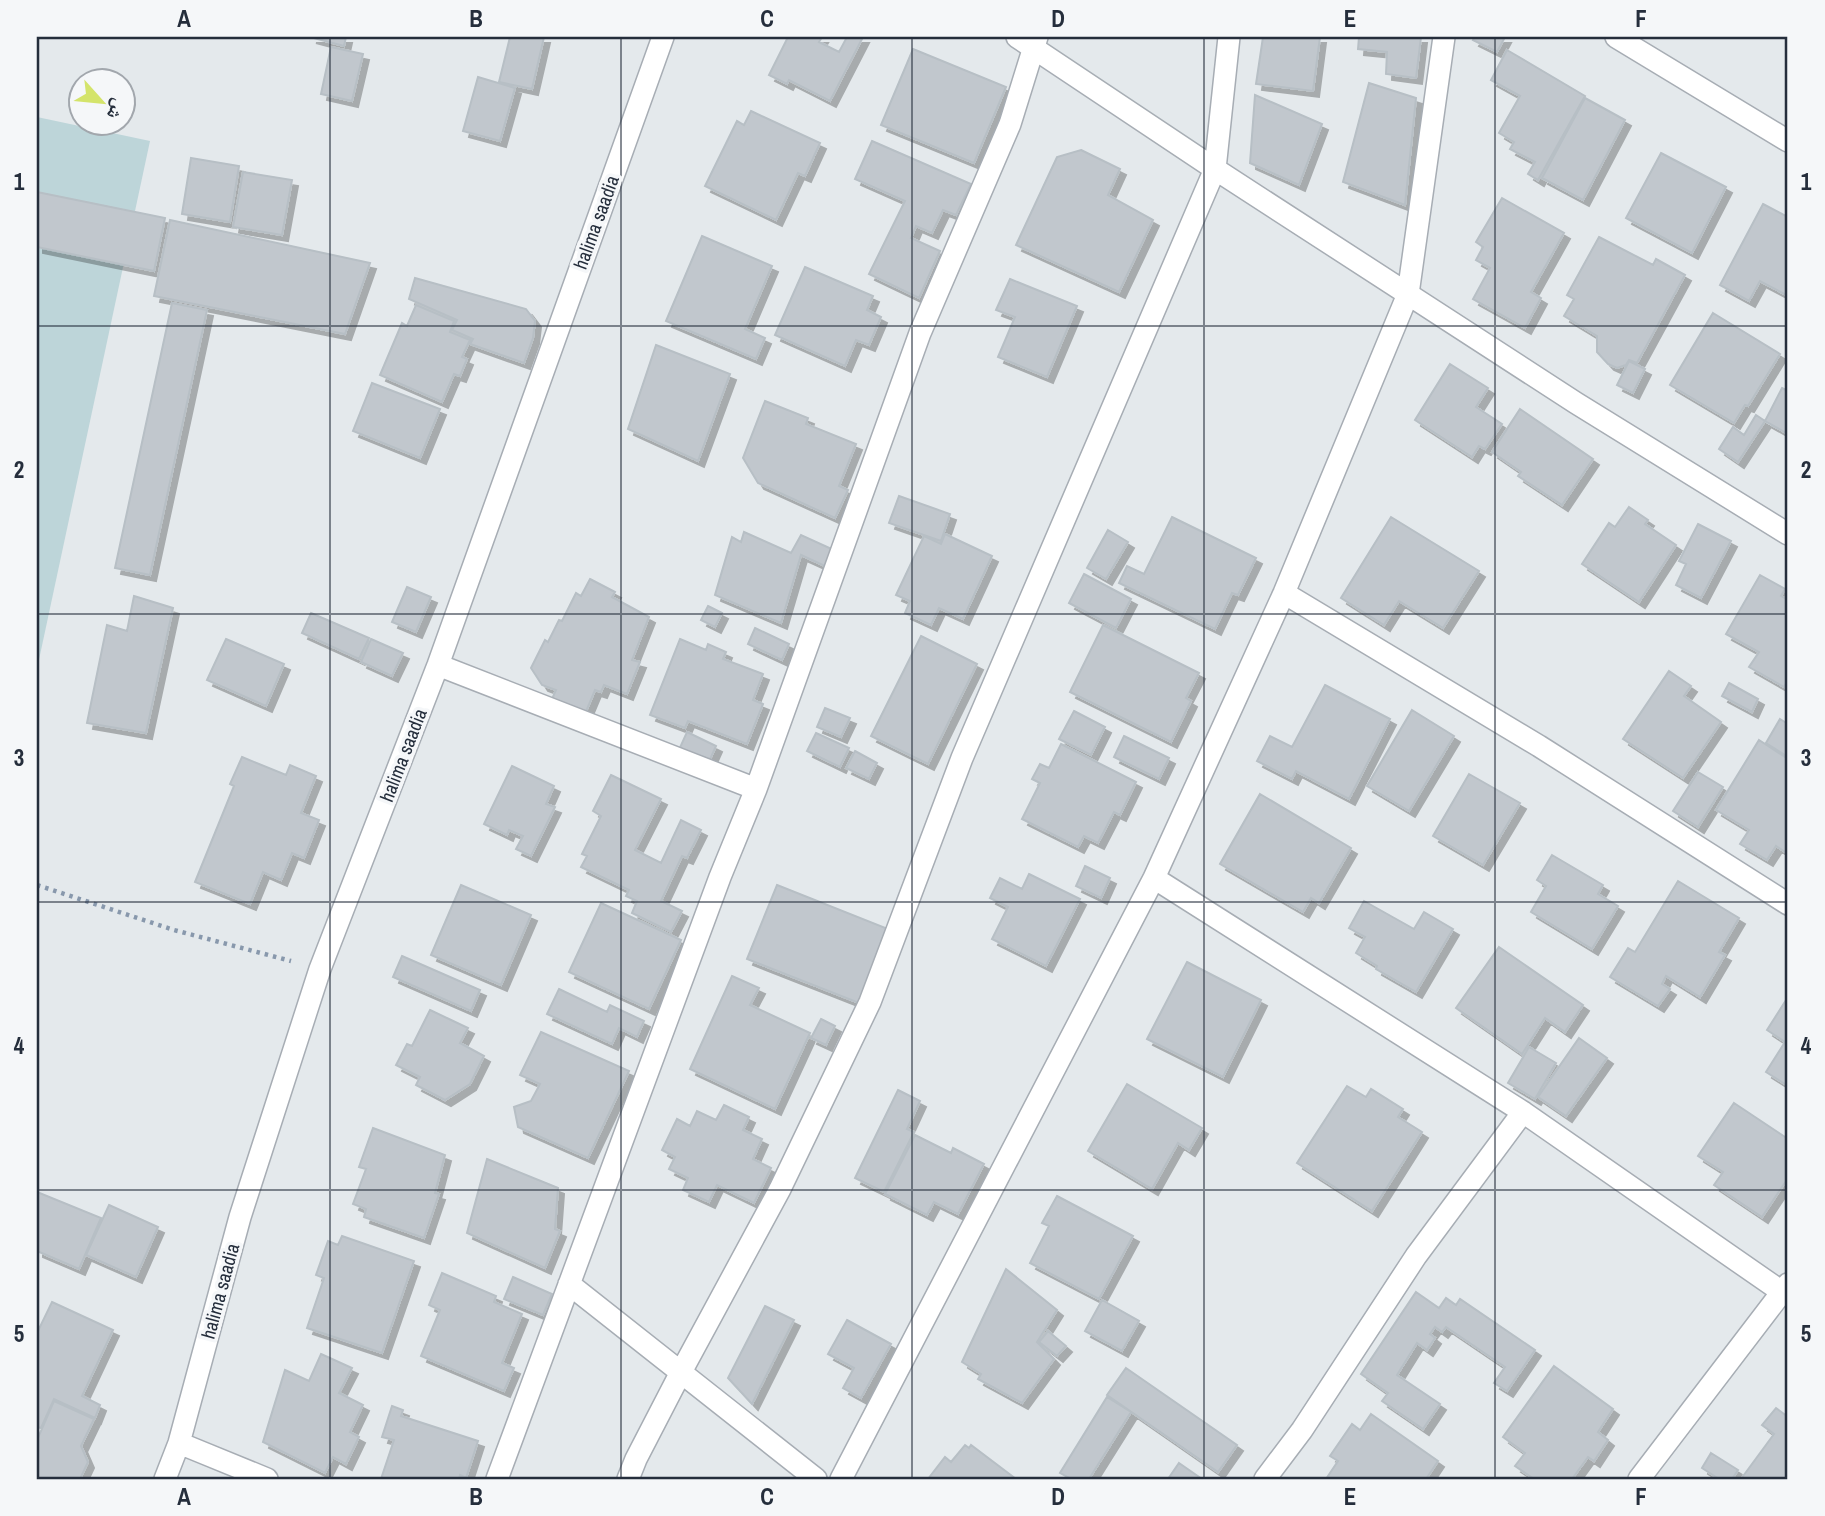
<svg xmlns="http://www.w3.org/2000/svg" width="1825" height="1516" viewBox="0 0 1825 1516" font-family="'Archivo Narrow','Noto Naskh Arabic',sans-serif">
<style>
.green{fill:#bdd5d9}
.building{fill:#c1c7cd;stroke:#b7bfc5;stroke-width:2;filter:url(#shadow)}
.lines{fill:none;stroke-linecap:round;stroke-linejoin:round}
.street-casing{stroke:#a7adb4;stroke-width:24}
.path{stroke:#8898ac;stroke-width:4.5;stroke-dasharray:3.5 5;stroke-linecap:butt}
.street{stroke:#fff;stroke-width:21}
.grid{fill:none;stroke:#252e3c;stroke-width:2;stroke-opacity:0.55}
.labels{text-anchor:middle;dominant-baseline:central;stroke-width:7;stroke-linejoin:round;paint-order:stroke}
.street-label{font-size:19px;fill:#252e3c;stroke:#f5f7f9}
.neatline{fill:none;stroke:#252e3c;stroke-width:2.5}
.grid-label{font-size:23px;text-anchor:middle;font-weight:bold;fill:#252e3c}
</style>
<defs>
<filter id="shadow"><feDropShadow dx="6" dy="6" stdDeviation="0" flood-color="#0004"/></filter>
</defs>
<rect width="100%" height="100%" fill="#e4e9ec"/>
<path class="green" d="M 37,117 L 150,141 L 37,669 Z"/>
<path class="building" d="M 310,37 L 346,37 L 344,46 Z
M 510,37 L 544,37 L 532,89 L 499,82 Z
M 788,37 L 822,37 L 819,42 L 839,52 L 847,37 L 863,37 L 830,101 L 789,80 L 787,84 L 769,75 Z
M 1263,37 L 1320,37 L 1313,91 L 1256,84 Z
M 1359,37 L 1421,37 L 1416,78 L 1386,74 L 1387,52 L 1358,49 Z
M 1475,37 L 1505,37 L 1497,52 L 1473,40 Z
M 331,47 L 363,54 L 352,101 L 321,94 Z
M 913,49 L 1006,87 L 974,163 L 881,125 Z
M 1507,50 L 1585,96 L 1538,180 L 1528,174 L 1535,162 L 1510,149 L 1514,142 L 1499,133 L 1520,96 L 1491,80 Z
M 478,77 L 515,88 L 500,141 L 463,131 Z
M 1369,83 L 1416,98 L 1405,205 L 1343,182 Z
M 1255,95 L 1322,124 L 1299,185 L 1250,163 Z
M 1585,98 L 1625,120 L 1583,200 L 1542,178 Z
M 751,111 L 820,143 L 805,176 L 798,173 L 776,220 L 705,186 L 737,121 L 744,125 Z
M 872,141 L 971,184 L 956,215 L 943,210 L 932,233 L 916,226 L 911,238 L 940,251 L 919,298 L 869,274 L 905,201 L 855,179 Z
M 1081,150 L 1120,169 L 1108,195 L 1153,220 L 1119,292 L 1016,245 L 1057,157 Z
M 1661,153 L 1726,187 L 1692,253 L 1626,218 Z
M 191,158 L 239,166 L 230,222 L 182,214 Z
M 243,172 L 292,180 L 282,235 L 233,227 Z
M 37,192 L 165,218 L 154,271 L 37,247 Z
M 1502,198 L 1564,233 L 1531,292 L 1541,298 L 1525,328 L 1473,299 L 1490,268 L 1476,260 L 1483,247 L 1476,242 Z
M 1763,204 L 1788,217 L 1788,296 L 1760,281 L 1749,301 L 1720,285 Z
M 170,220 L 370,263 L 345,334 L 154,296 Z
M 702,236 L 772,266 L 745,329 L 765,338 L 756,359 L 666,321 Z
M 1599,237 L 1653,265 L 1656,259 L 1685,275 L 1637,363 L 1629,360 L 1626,365 L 1617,368 L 1608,364 L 1597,352 L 1597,336 L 1564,316 L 1574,299 L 1567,295 Z
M 805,267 L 873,296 L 867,310 L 881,317 L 869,345 L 856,340 L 845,366 L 775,335 Z
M 415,278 L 526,309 L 535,321 L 533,338 L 524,363 L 470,344 L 473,339 L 452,330 L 457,320 L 409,299 Z
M 1010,279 L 1077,306 L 1047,377 L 998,357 L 1015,317 L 996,310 Z
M 172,303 L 207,310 L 150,575 L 115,568 Z
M 416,305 L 454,321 L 450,332 L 470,340 L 462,357 L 467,359 L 460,376 L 454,374 L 442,402 L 380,375 L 402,323 L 407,326 Z
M 1713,313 L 1780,354 L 1748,406 L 1745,405 L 1734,423 L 1670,385 Z
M 656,345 L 730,374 L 698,461 L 628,429 Z
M 1629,361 L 1645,369 L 1633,393 L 1617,385 Z
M 1450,364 L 1488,388 L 1476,407 L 1502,424 L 1485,449 L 1479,446 L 1472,457 L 1415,420 Z
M 372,383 L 440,409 L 420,458 L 353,431 Z
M 1782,388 L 1788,391 L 1788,434 L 1765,421 Z
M 765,401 L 808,418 L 806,424 L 856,444 L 839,486 L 848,490 L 835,518 L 758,483 L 743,458 Z
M 1520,409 L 1593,459 L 1562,505 L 1518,476 L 1521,472 L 1492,452 Z
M 1756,415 L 1765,421 L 1738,462 L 1719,449 L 1733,427 L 1744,435 Z
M 899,496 L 950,514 L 941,541 L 889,523 Z
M 1629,507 L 1648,520 L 1645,524 L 1676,545 L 1639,602 L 1582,564 L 1609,523 L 1615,527 Z
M 1172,517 L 1256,558 L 1238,595 L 1232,593 L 1215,629 L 1119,583 L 1127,566 L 1144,574 Z
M 1391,517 L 1479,571 L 1443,628 L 1399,601 L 1384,625 L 1341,598 Z
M 1698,524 L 1731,541 L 1701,598 L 1676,585 L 1686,564 L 1679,561 Z
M 1108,530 L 1128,542 L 1106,579 L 1087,568 Z
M 744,532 L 791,553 L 801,535 L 836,551 L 827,567 L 801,555 L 781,623 L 715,595 L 732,537 L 741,542 Z
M 945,534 L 992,556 L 963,619 L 939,608 L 931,625 L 905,613 L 910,601 L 896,595 L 924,536 L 941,544 Z
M 1084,574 L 1131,599 L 1116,628 L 1069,603 Z
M 1760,575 L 1785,589 L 1781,596 L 1788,600 L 1788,680 L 1784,687 L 1749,667 L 1759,652 L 1726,634 Z
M 590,579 L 615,592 L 612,597 L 649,617 L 632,660 L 640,662 L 627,694 L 604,685 L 601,692 L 595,690 L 585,714 L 552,699 L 556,690 L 542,685 L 531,668 L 545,640 L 548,642 L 559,620 L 562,621 L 576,593 L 581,596 Z
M 407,587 L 431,597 L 416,632 L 392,622 Z
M 134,596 L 173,608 L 146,733 L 87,723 L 107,625 L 127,631 Z
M 708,606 L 722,613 L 715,627 L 701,620 Z
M 311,613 L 369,638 L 359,659 L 302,633 Z
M 1103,625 L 1199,673 L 1186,698 L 1191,701 L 1171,742 L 1070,692 Z
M 755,628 L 789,644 L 782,660 L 748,644 Z
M 921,636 L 977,664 L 928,764 L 871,736 Z
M 226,639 L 284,664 L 266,706 L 207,680 Z
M 371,639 L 403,653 L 392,676 L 361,662 Z
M 680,639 L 706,650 L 708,644 L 726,652 L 723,659 L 763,674 L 753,700 L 763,704 L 747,744 L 688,721 L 685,728 L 650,715 Z
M 1669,671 L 1691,686 L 1684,696 L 1721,722 L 1683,778 L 1623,739 Z
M 1729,683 L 1758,699 L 1752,712 L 1722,696 Z
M 1325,685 L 1390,719 L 1349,799 L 1296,771 L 1292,779 L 1257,761 L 1270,736 L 1292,747 Z
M 825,708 L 850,718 L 841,737 L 817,727 Z
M 1412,710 L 1454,736 L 1409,811 L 1367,786 Z
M 1074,711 L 1105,727 L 1091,755 L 1059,739 Z
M 1780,719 L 1788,724 L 1788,757 L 1766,743 Z
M 687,732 L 716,746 L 707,766 L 678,752 Z
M 816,733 L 849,748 L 840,767 L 807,751 Z
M 1124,736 L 1169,758 L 1159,779 L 1114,757 Z
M 1759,740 L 1788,759 L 1788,854 L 1776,846 L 1767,860 L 1740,844 L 1749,830 L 1716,810 Z
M 1061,744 L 1136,782 L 1120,815 L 1114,812 L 1098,843 L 1084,836 L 1078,847 L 1022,819 L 1040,783 L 1032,779 L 1040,764 L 1049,768 Z
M 855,751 L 877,763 L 869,779 L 846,768 Z
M 242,757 L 286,775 L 290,765 L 316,776 L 301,813 L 319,820 L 304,858 L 292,853 L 281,880 L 263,872 L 250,904 L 195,882 L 234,786 L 230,784 Z
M 512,766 L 554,786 L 546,804 L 555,807 L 531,856 L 516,849 L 523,836 L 509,830 L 507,835 L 484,824 Z
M 1698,772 L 1723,787 L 1698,827 L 1673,811 Z
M 1469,774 L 1520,803 L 1483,865 L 1433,836 Z
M 611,775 L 661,799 L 635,850 L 661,863 L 681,820 L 701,830 L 687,858 L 682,856 L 661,901 L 682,911 L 671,932 L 632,913 L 637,901 L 626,896 L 629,890 L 581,867 L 587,856 L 582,854 L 601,816 L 593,811 Z
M 1260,794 L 1351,848 L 1319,903 L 1311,898 L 1303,912 L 1220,864 Z
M 1552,855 L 1603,885 L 1598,894 L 1618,906 L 1592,949 L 1531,912 L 1546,886 L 1537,880 Z
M 1085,866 L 1110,878 L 1101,898 L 1076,886 Z
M 1029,874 L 1080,899 L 1046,966 L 992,939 L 1008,907 L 990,898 L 1000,878 L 1022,889 Z
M 1678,881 L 1739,918 L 1719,952 L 1725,955 L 1700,997 L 1666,976 L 1662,984 L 1670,989 L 1658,1006 L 1610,977 L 1628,948 L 1635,952 Z
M 461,885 L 531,915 L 501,985 L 431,955 Z
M 777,885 L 888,929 L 859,1003 L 747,959 Z
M 1364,901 L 1414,929 L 1424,912 L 1453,929 L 1416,992 L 1376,969 L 1377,966 L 1356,953 L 1365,937 L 1349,928 Z
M 601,903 L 681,940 L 649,1009 L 569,972 Z
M 1499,947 L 1583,1005 L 1565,1032 L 1545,1018 L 1522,1054 L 1456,1008 Z
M 402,956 L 480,990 L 471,1011 L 393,977 Z
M 1187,962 L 1261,1000 L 1223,1077 L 1147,1039 Z
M 732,976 L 759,988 L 750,1005 L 810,1033 L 775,1109 L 690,1069 Z
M 559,989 L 607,1012 L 610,1005 L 644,1021 L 637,1037 L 619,1028 L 612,1044 L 547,1014 Z
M 1788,997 L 1788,1086 L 1766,1072 L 1785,1042 L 1767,1030 Z
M 430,1010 L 468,1028 L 460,1043 L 484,1056 L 470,1084 L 445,1100 L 416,1085 L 420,1077 L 396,1065 L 407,1044 L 412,1046 Z
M 821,1019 L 835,1026 L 826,1045 L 811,1038 Z
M 541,1032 L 629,1071 L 588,1158 L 518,1127 L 514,1107 L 531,1101 L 540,1084 L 520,1075 Z
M 1579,1038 L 1607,1058 L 1566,1116 L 1538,1097 Z
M 1529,1047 L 1556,1063 L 1535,1099 L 1508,1083 Z
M 1127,1084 L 1202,1128 L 1189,1150 L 1178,1143 L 1152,1189 L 1088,1151 Z
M 1347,1086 L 1366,1097 L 1371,1089 L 1403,1109 L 1398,1117 L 1422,1132 L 1372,1211 L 1297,1163 Z
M 898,1090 L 920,1101 L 907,1129 L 914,1132 L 884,1192 L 855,1178 Z
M 1734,1103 L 1788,1139 L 1788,1178 L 1762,1217 L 1714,1185 L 1723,1172 L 1698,1156 Z
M 724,1105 L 749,1117 L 743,1130 L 762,1139 L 753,1159 L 771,1168 L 754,1203 L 717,1185 L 709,1202 L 683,1190 L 688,1178 L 669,1169 L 675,1157 L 662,1150 L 677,1119 L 690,1126 L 697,1111 L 716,1120 Z
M 373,1128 L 445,1155 L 435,1193 L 439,1194 L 424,1238 L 364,1217 L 366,1209 L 353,1204 L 366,1169 L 359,1167 Z
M 915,1135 L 951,1153 L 953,1148 L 984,1164 L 958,1214 L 934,1202 L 927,1215 L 885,1194 Z
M 487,1159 L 558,1188 L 555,1229 L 560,1231 L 545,1268 L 467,1233 Z
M 37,1192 L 101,1218 L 79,1269 L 37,1251 Z
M 1057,1196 L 1133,1236 L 1099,1299 L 1030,1263 L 1049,1226 L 1042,1223 Z
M 109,1205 L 158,1227 L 136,1277 L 86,1255 Z
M 342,1236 L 414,1261 L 382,1353 L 307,1328 L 324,1278 L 316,1275 L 328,1241 L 338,1245 Z
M 1006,1269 L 1057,1310 L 1037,1342 L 1054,1359 L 1022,1403 L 978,1379 L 981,1374 L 962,1362 Z
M 442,1273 L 496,1296 L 494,1302 L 522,1314 L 502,1363 L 514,1368 L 504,1391 L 421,1356 L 440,1310 L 429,1305 Z
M 513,1277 L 552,1294 L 543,1315 L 504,1299 Z
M 1416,1292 L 1439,1308 L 1446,1298 L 1456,1305 L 1460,1299 L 1535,1350 L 1507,1391 L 1494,1383 L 1505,1367 L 1446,1327 L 1442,1332 L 1435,1327 L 1430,1334 L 1435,1338 L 1427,1350 L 1417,1343 L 1397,1375 L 1440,1404 L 1423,1429 L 1382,1401 L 1388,1393 L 1361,1374 Z
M 1102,1300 L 1139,1321 L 1122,1351 L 1085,1331 Z
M 52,1302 L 113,1330 L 82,1396 L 100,1405 L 95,1418 L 54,1399 L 41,1428 L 37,1427 L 37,1333 Z
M 765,1306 L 794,1320 L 752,1404 L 728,1378 Z
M 847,1320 L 891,1344 L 861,1398 L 843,1388 L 854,1368 L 828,1354 Z
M 1048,1331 L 1066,1346 L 1057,1356 L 1039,1342 Z
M 321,1354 L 352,1368 L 339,1393 L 363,1405 L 350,1432 L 359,1437 L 346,1464 L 333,1457 L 325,1473 L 263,1442 L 285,1370 L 309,1381 Z
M 1554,1366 L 1613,1409 L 1598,1432 L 1608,1440 L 1594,1461 L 1588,1457 L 1572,1479 L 1534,1479 L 1515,1466 L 1525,1453 L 1503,1437 Z
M 1126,1368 L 1237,1445 L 1218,1472 L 1107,1395 Z
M 1107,1397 L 1131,1412 L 1089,1479 L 1071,1479 L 1060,1473 Z
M 54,1401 L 94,1419 L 81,1446 L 88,1462 L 80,1479 L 37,1479 L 37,1440 Z
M 392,1406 L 403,1410 L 401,1416 L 478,1441 L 466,1478 L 460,1475 L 459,1479 L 381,1479 L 394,1440 L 382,1437 Z
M 1776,1408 L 1788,1417 L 1788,1479 L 1741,1479 L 1774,1434 L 1762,1425 Z
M 1371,1414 L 1438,1461 L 1426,1479 L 1326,1479 L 1338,1461 L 1330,1456 L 1352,1424 L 1360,1430 Z
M 965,1445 L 969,1448 L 971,1445 L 1016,1479 L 928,1479 L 945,1457 L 951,1462 Z
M 1711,1453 L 1738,1470 L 1732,1479 L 1719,1479 L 1702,1468 Z
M 1179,1463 L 1202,1479 L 1168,1479 Z"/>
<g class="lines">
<defs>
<path id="street" d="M 1017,37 L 1215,169 L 1576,403 L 1788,534
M 1616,37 L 1788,141
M 1284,593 L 1539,746 L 1788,904
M 438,665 L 756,789
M 1154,878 L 1523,1112 L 1782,1292
M 569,1284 L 816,1479
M 179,1443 L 267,1479
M 165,1479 L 179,1443 L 240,1217 L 320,969 L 438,665 L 663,37
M 497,1479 L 720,877 L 756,789 L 920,333 L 1010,124 L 1037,37
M 628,1479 L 636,1459 L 681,1372 L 780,1189 L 870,1002 L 962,758 L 1215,169 L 1229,37
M 841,1479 L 1154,878 L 1284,593 L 1408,294 L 1444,37
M 1265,1479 L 1302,1430 L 1416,1256 L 1523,1112
M 1639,1479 L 1788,1284"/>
</defs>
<use href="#street" class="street-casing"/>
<path class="path" d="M 37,885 L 174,930 L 291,961"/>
<use href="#street" class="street"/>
</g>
<path class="grid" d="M 330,37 L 330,1479M 621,37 L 621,1479M 912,37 L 912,1479M 1204,37 L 1204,1479M 1495,37 L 1495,1479M 37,326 L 1788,326M 37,614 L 1788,614M 37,902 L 1788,902M 37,1190 L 1788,1190"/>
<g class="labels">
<g class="street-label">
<text transform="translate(596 222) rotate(-70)">halima saadia</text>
<text transform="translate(403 755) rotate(-69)">halima saadia</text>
<text transform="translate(220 1291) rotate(-75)">halima saadia</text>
</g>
</g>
<rect width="1825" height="1516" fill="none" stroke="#f5f7f9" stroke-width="77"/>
<g transform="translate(102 102) rotate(117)"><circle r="33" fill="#f5f7f9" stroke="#a2a7ad" stroke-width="2"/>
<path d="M0-5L12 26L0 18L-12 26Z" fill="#d4e46b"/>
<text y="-10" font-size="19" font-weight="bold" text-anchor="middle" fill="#252e3c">ش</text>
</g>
<rect x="38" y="38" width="1748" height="1440" class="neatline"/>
<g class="grid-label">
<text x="184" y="27">A</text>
<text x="476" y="27">B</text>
<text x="767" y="27">C</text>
<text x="1058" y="27">D</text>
<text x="1350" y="27">E</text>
<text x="1641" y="27">F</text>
<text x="19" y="190">1</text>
<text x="1806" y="190">1</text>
<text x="19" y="478">2</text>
<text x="1806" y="478">2</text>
<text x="19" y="766">3</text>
<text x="1806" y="766">3</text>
<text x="19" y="1054">4</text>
<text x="1806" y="1054">4</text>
<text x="19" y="1342">5</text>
<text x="1806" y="1342">5</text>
<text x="184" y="1505">A</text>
<text x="476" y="1505">B</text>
<text x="767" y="1505">C</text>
<text x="1058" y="1505">D</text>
<text x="1350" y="1505">E</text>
<text x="1641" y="1505">F</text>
</g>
</svg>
